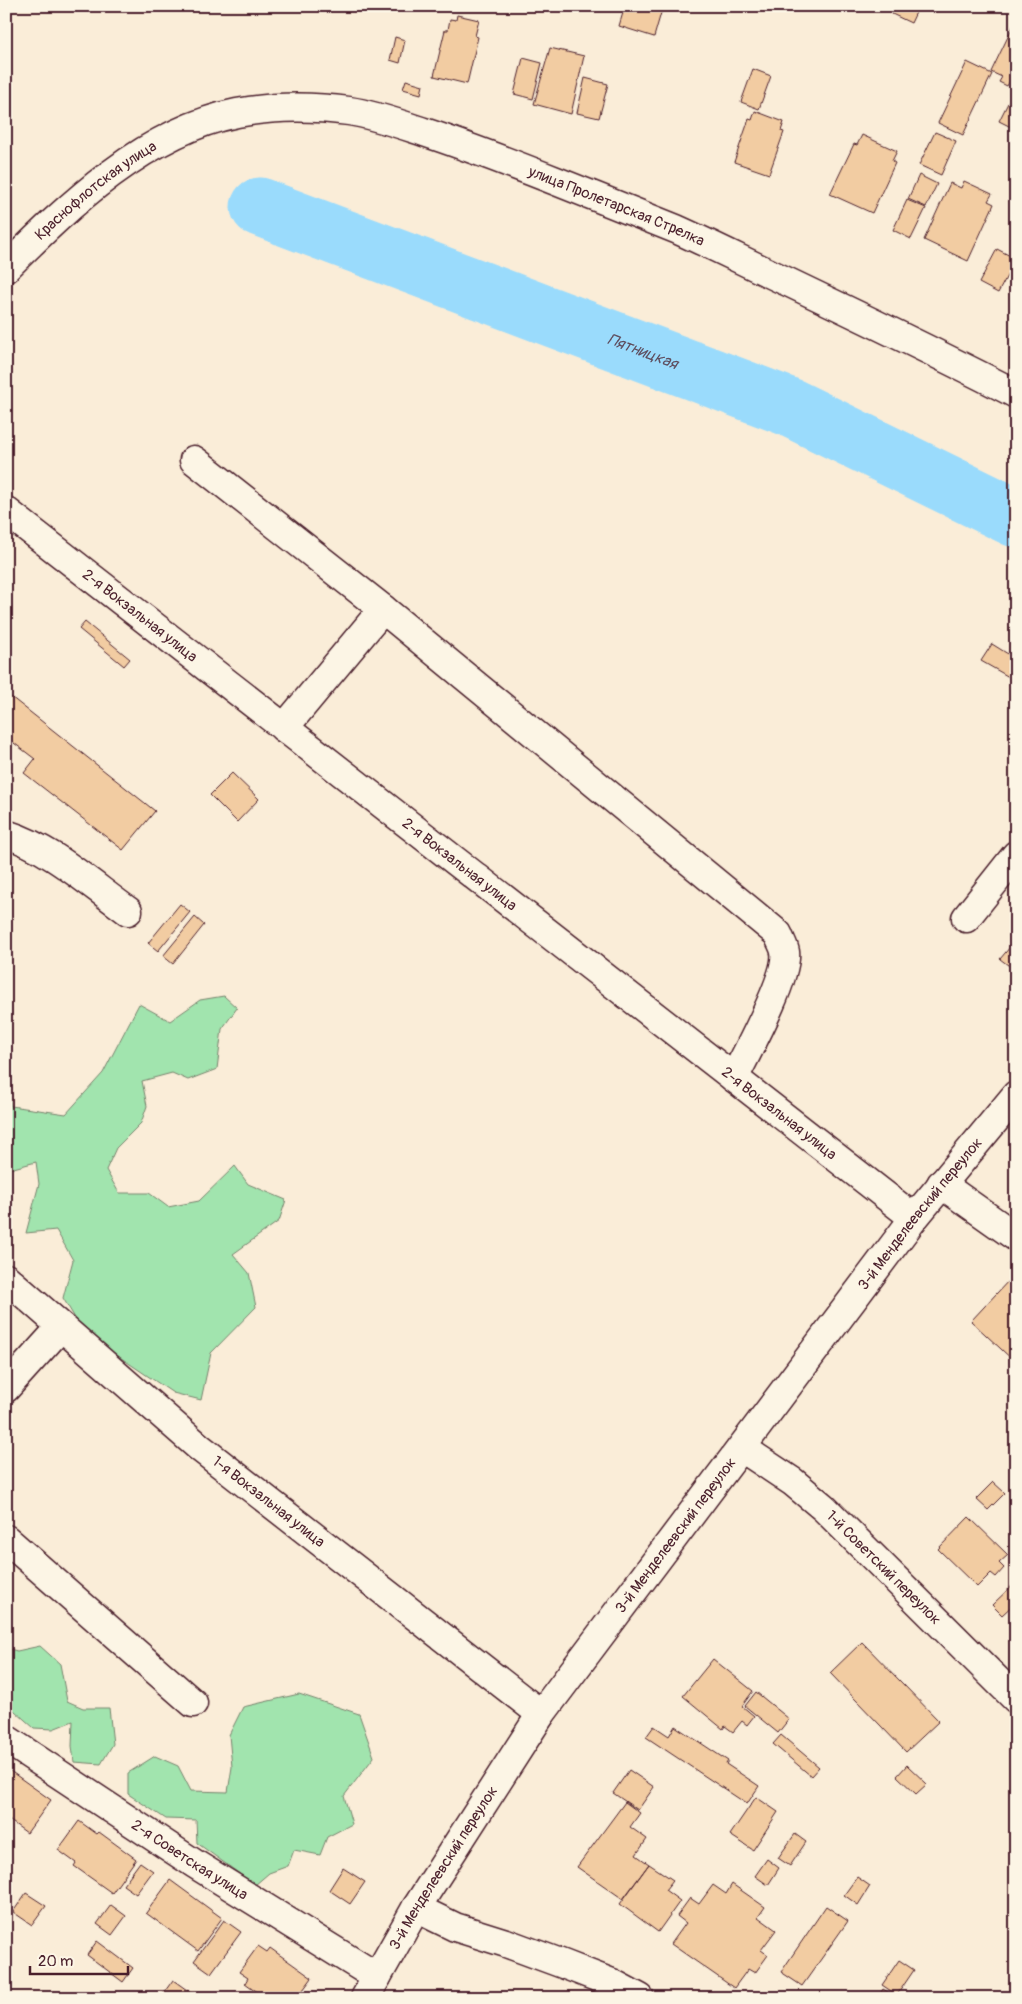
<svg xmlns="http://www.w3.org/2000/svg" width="1022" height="2004" viewBox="0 0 1022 2004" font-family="Pangolin,sans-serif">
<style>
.green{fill:#a1e4ae;stroke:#76826c}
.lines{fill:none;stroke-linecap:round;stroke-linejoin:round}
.river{stroke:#9adbfc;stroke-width:59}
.building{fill:#f2cca2;stroke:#4a1f2b}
.minor-casing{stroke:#4a1f2b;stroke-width:31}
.minor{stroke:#fcf5e5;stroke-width:28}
.labels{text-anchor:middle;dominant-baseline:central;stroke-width:4;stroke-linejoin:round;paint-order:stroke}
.street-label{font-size:15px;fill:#4a1f2b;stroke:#fcf5e5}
.water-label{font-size:16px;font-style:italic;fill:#5e4e5f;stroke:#fcf5e5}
</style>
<rect width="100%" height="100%" fill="#faedd8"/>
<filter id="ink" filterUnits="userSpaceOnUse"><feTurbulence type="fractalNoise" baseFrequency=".02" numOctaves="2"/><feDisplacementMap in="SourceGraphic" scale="10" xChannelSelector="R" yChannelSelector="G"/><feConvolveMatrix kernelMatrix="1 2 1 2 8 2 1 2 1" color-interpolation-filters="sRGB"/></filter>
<g filter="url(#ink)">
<path class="green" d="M 224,996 L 237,1008 L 222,1029 L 217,1069 L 188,1080 L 172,1073 L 142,1081 L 147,1106 L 141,1123 L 116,1148 L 106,1170 L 119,1193 L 149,1193 L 168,1207 L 199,1201 L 235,1166 L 248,1184 L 286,1200 L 279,1221 L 233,1254 L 249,1273 L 256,1307 L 211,1353 L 201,1400 L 173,1393 L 84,1333 L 63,1298 L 73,1260 L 56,1230 L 26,1233 L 39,1184 L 36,1162 L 6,1170 L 6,1075 L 11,1106 L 66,1114 L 103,1073 L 139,1004 L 170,1021 L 200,1000 Z
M 40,1646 L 60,1664 L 67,1701 L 83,1708 L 109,1708 L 113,1744 L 101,1764 L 74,1762 L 72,1746 L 73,1721 L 53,1729 L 34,1728 L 6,1703 L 6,1648 L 17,1651 Z
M 299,1694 L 359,1714 L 374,1757 L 344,1796 L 352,1824 L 327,1837 L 320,1855 L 294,1850 L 288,1866 L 269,1873 L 255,1885 L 197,1843 L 196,1820 L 166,1819 L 128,1794 L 128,1773 L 155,1756 L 178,1766 L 191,1791 L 228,1792 L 232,1767 L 229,1735 L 243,1707 Z"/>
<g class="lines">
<path class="river" id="s1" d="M 260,207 L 789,407 L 1016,518"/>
</g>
<path class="building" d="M 625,6 L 663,6 L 654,37 L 619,26 Z
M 895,6 L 919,6 L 911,23 L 892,14 Z
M 457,15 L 479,20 L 475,36 L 478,37 L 467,84 L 434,76 L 445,30 L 448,30 L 450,19 L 456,20 Z
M 1016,20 L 1016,84 L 1010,81 L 1007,86 L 999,82 L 1002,77 L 991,72 Z
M 395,37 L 405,40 L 400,63 L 390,60 Z
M 550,48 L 584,56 L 571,114 L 534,104 Z
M 523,58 L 542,63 L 533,99 L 514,94 Z
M 967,62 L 992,74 L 963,135 L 938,123 Z
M 753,69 L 771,76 L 759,109 L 741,102 Z
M 585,78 L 608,84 L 599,118 L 577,113 Z
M 406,80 L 423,85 L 421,94 L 403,89 Z
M 1014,91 L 1016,92 L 1016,122 L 1013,128 L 999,121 Z
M 755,111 L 784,122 L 781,131 L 784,132 L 769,174 L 734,162 L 749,119 L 752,120 Z
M 935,132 L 956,141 L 941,175 L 919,165 Z
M 862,135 L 897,151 L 892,161 L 895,163 L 872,213 L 830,194 L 854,144 L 857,145 Z
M 919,175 L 937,184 L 926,207 L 908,199 Z
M 964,181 L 992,194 L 988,201 L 994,204 L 968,261 L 924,240 L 950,183 L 961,188 Z
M 907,200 L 926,208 L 911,239 L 893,230 Z
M 997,249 L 1016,259 L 998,293 L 979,283 Z
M 85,622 L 130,659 L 124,666 L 79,629 Z
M 992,644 L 1016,659 L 1016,681 L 981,661 Z
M 6,693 L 155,811 L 123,850 L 24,773 L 35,759 L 6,737 Z
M 232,773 L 259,799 L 237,822 L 210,795 Z
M 180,904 L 190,912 L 158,951 L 148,943 Z
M 195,917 L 204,925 L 173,964 L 163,956 Z
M 1016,940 L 1016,971 L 1000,959 Z
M 1010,1279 L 1016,1284 L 1016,1363 L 971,1321 Z
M 993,1482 L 1005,1493 L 988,1510 L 976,1499 Z
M 969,1517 L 1008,1555 L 999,1563 L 1004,1568 L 996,1577 L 991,1573 L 977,1587 L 938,1549 Z
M 1016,1582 L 1016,1602 L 1002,1615 L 992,1605 Z
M 862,1642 L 939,1721 L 906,1752 L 830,1673 Z
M 713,1659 L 753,1691 L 742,1706 L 754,1716 L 747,1725 L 742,1721 L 733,1732 L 725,1726 L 723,1729 L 683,1696 Z
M 756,1692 L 789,1719 L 778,1733 L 745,1706 Z
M 654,1726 L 669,1736 L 675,1726 L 728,1761 L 726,1764 L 759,1786 L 747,1804 L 646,1737 Z
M 781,1735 L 819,1767 L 811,1776 L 773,1744 Z
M 907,1765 L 927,1784 L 916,1794 L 897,1776 Z
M 6,1768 L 51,1800 L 27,1833 L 6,1818 Z
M 629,1770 L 654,1787 L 638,1810 L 613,1793 Z
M 756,1797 L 778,1812 L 753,1850 L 730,1835 Z
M 625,1802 L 640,1813 L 630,1827 L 647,1839 L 636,1855 L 649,1864 L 623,1899 L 577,1867 Z
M 79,1821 L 97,1834 L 99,1832 L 136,1859 L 112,1893 L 74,1866 L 76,1863 L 58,1850 Z
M 795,1834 L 806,1842 L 790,1866 L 778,1858 Z
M 767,1859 L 779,1868 L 768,1885 L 755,1876 Z
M 140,1862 L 153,1871 L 136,1894 L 123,1885 Z
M 649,1864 L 673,1880 L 665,1890 L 680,1901 L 658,1932 L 620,1904 Z
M 343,1868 L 365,1882 L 350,1904 L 329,1890 Z
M 857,1877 L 870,1886 L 858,1905 L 844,1895 Z
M 170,1880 L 222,1918 L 198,1951 L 146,1913 Z
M 732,1884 L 765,1907 L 758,1917 L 776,1930 L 761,1950 L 768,1955 L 755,1973 L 748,1969 L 734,1988 L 671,1944 L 686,1923 L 677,1916 L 690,1898 L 699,1904 L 713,1885 L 726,1894 Z
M 26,1893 L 46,1906 L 32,1925 L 13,1912 Z
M 111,1905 L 126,1916 L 112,1935 L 97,1924 Z
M 826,1906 L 848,1921 L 802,1986 L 781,1972 Z
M 224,1920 L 241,1932 L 211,1973 L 194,1961 Z
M 97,1941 L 133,1968 L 123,1982 L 87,1955 Z
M 258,1946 L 267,1952 L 270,1948 L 312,1978 L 297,1998 L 266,1998 L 245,1983 L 248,1978 L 239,1972 Z
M 899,1960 L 914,1970 L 897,1995 L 882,1985 Z
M 173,1980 L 194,1995 L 191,1998 L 160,1998 Z
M 883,1989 L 897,1998 L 877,1998 Z"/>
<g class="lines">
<defs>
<g id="minor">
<path id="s2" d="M 6,268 C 69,205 146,131 237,113 C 274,106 311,106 349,111 C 375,115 400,124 424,132 C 469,147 513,164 556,181 C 596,197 637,213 676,229 C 714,246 751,265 788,282 C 865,319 941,355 1016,394"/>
<path d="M 194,460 L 383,609 L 778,934 C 780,940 784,946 785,952 C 789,976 746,1054 734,1078"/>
<path id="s3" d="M 6,511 L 914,1218"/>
<path d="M 284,728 L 383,609"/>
<path d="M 6,834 C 51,848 90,884 128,911"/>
<path d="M 966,918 L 1016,855"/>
<path d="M 941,1184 L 1016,1237"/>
<path id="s4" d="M 6,1278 L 199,1447 L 541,1714"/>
<path d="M 6,1388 L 61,1327"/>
<path id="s5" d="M 742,1448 L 793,1482 L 824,1508 L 1016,1699"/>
<path d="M 6,1539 L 193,1703"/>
<path id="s6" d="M 6,1739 L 195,1864 L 377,1977"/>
<path d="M 416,1908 L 455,1927 L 506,1943 L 563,1964 L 612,1983 L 640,1998"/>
<path id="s7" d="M 365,1998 L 416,1908 L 541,1714 L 914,1218 L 1016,1095"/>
</g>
</defs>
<use href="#minor" class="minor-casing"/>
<use href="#minor" class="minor"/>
</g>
</g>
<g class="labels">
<g class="street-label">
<text stroke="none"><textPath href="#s2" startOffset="119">Краснофлотская улица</textPath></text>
<text stroke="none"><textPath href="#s2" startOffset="679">улица Пролетарская Стрелка</textPath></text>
<text stroke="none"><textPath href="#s3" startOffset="170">2-я Вокзальная улица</textPath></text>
<text stroke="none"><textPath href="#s3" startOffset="575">2-я Вокзальная улица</textPath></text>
<text stroke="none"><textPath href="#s3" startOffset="980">2-я Вокзальная улица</textPath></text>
<text stroke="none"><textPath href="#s7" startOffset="962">3-й Менделеевский переулок</textPath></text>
<text stroke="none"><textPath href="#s4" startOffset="345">1-я Вокзальная улица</textPath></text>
<text stroke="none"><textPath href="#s7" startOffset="558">3-й Менделеевский переулок</textPath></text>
<text stroke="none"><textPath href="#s5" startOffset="186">1-й Советский переулок</textPath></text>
<text stroke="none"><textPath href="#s6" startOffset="220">2-я Советская улица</textPath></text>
<text stroke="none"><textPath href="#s7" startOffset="152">3-й Менделеевский переулок</textPath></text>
</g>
<g class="water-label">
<text stroke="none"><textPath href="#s1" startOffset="409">Пятницкая</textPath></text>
</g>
</g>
<rect width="1022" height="2004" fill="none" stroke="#fcf5e5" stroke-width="25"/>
<rect x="12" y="12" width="997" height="1979" fill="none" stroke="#4a1f2b" stroke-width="2" filter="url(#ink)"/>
<path d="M30 1966v8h98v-8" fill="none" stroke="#4a1f2b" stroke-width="2.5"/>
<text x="38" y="1966" font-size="15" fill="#4a1f2b" stroke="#fcf5e5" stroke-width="4" paint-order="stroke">20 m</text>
</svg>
